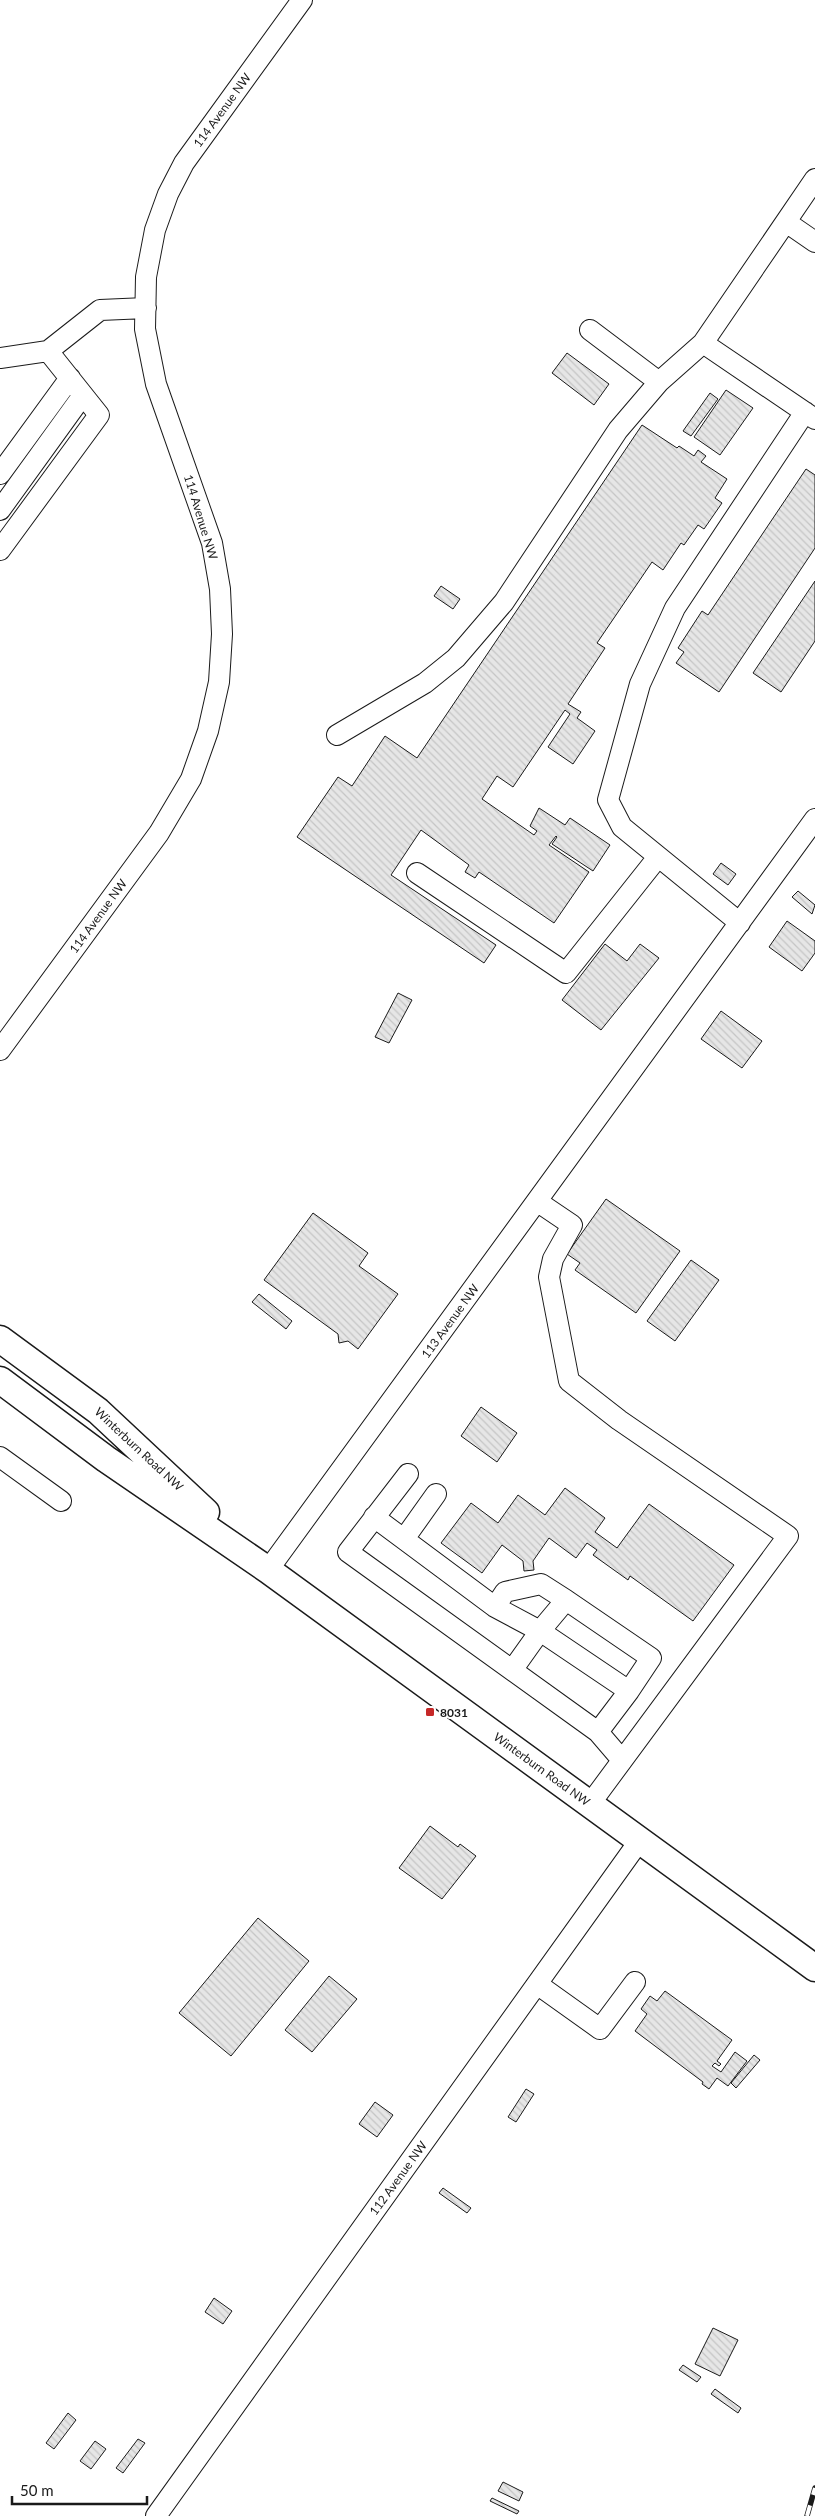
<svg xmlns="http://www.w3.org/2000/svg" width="815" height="2516" viewBox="0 0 815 2516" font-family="Lato,sans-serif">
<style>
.building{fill:url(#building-back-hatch);stroke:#1a1a1a}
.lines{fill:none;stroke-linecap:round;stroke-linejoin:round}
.minor-casing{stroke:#1a1a1a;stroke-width:22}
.major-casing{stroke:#1a1a1a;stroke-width:29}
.minor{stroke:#fff;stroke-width:20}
.major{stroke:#fff;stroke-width:26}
.rail-casing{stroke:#1a1a1a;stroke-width:5.5}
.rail{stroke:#fff;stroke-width:4;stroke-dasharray:11;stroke-linecap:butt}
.poi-dot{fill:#c62828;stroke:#fff;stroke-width:2}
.labels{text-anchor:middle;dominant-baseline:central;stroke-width:4;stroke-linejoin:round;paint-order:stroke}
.street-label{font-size:12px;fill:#1a1a1a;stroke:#fff}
.poi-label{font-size:12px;font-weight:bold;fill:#1a1a1a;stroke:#fff;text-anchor:start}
</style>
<defs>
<pattern id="building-back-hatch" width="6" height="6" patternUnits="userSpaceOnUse" patternTransform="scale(1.25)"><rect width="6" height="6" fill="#e6e6e6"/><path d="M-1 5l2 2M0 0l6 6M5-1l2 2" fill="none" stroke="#c5c5c5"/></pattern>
</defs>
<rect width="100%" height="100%" fill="#fff"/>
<path class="building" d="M 567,353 L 609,384 L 594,405 L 552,373 Z
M 726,390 L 753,408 L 720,455 L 694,437 Z
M 710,393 L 718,399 L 691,436 L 683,431 Z
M 642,425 L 677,448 L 679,446 L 694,456 L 698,450 L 706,456 L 701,462 L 727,479 L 715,498 L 722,503 L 704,529 L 698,525 L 684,545 L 681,543 L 663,570 L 652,562 L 597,643 L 605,648 L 568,704 L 581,712 L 577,718 L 595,731 L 573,764 L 548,747 L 570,714 L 565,710 L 513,787 L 497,776 L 482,799 L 534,835 L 537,831 L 530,826 L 539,808 L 565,825 L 570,818 L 610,845 L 593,871 L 552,844 L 557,837 L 556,836 L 549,845 L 589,872 L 554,923 L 479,872 L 475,878 L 465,872 L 469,865 L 421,830 L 391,875 L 496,945 L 484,963 L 297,837 L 338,777 L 352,786 L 385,736 L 417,758 Z
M 806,469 L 815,475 L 815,548 L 719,692 L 676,663 L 684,652 L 678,648 L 702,611 L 708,615 Z
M 815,581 L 815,641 L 781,692 L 753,673 Z
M 441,586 L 460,599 L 453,609 L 434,596 Z
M 721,863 L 736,874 L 728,885 L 713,874 Z
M 798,891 L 815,905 L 812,914 L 792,897 Z
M 787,921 L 815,941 L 815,953 L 802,971 L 769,947 Z
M 605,944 L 627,961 L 640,944 L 659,958 L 601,1030 L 562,1000 Z
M 398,993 L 412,1000 L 389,1043 L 375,1037 Z
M 721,1011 L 762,1041 L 742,1068 L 701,1039 Z
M 606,1199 L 680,1251 L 636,1313 L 575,1270 L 580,1263 L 567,1254 Z
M 313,1213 L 368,1253 L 359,1266 L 398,1294 L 358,1349 L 348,1341 L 339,1343 L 338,1334 L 264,1280 Z
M 691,1260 L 719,1280 L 675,1341 L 647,1321 Z
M 259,1294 L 292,1321 L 286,1329 L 252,1302 Z
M 481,1407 L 517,1433 L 497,1462 L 461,1436 Z
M 565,1488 L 605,1518 L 595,1532 L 617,1548 L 649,1504 L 734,1565 L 693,1621 L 630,1576 L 628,1580 L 593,1555 L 597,1550 L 587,1543 L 576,1558 L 549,1538 L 533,1561 L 534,1570 L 524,1571 L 523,1561 L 502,1545 L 482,1573 L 441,1543 L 471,1503 L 498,1523 L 518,1495 L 545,1515 Z
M 430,1826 L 458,1847 L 460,1844 L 476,1856 L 442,1899 L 399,1868 Z
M 258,1918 L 309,1961 L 231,2056 L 179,2013 Z
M 329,1976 L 357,1999 L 312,2052 L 285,2030 Z
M 665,1991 L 732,2040 L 717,2061 L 721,2064 L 719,2066 L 715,2063 L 712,2066 L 721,2072 L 735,2052 L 747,2061 L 728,2086 L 717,2078 L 709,2089 L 702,2084 L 703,2082 L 635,2031 L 647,2014 L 641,2009 L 650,1996 L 657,2001 Z
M 754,2055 L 760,2060 L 736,2088 L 731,2083 Z
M 526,2089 L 534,2094 L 516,2122 L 508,2117 Z
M 375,2102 L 393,2115 L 377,2137 L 359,2124 Z
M 443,2188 L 471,2208 L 467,2213 L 439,2193 Z
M 214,2298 L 232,2311 L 223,2324 L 205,2312 Z
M 713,2328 L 738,2340 L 720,2376 L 695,2364 Z
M 683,2365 L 701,2377 L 697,2382 L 679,2370 Z
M 715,2389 L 741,2408 L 738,2413 L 711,2394 Z
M 68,2413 L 76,2420 L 54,2449 L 46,2443 Z
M 138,2439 L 145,2443 L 123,2473 L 116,2468 Z
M 95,2441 L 106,2449 L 91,2469 L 80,2461 Z
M 503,2482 L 523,2492 L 519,2501 L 498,2491 Z
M 492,2498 L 519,2511 L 517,2514 L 490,2501 Z"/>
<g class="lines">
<defs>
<path id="minor" d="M 815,179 L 703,343 L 815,419
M 786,222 L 815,242
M 590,330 L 659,382
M 0,358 L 48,351 L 100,310 L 146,308
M 0,474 L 70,378
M 0,510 L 83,395
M 0,550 L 99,415 L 48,351
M 337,735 L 425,683 L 456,658 L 504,602 L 618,430 L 659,382 L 703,343
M 417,873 L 566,973 L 658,857
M 740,923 L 622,827 L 608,800 L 640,684 L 675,608 L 805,412
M 0,1050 L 159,833 L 191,779 L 208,731 L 219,682 L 222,634 L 220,589 L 212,543 L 156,384 L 145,329 L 146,277 L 155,230 L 168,194 L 184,163 L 302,0
M 538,1202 L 572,1225 L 553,1259 L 549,1277 L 569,1381 L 619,1420 L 788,1536 L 590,1804
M 0,1457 L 61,1501
M 408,1474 L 348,1552 L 598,1732 L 622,1760
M 374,1517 L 495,1607 L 540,1631 L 629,1691 L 598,1732
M 404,1539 L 436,1494
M 268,1570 L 815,819
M 566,1600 L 651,1658 L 629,1691
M 495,1607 L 505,1592 L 541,1584 L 566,1600 L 540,1631 L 513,1669
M 537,1984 L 600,2029 L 635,1982
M 156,2516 L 640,1840"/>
<path id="major" d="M 0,1339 L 98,1411 L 206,1512
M 0,1380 L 106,1459 L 268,1570 L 815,1968"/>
</defs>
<use href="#minor" class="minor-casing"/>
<use href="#major" class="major-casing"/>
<use href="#minor" class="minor"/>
<use href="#major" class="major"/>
<defs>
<path id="rail" d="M 807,2516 L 815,2488"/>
</defs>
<use href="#rail" class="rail-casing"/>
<use href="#rail" class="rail"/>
</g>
<rect class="poi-dot" x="425" y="1707" width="10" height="10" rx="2.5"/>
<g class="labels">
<g class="street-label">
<text transform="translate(222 110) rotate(-54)">114 Avenue NW</text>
<text transform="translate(201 517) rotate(73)">114 Avenue NW</text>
<text transform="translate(98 916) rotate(-54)">114 Avenue NW</text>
<text transform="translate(450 1321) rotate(-54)">113 Avenue NW</text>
<text transform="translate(139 1449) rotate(43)">Winterburn Road NW</text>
<text transform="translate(542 1769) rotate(36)">Winterburn Road NW</text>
<text transform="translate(398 2178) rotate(-54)">112 Avenue NW</text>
</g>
<g class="poi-label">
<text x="440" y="1712">8031</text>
</g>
</g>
<path d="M12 2496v8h135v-8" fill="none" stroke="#1a1a1a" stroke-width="2.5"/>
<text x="20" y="2496" font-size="15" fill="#1a1a1a" stroke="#ffffff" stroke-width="4" paint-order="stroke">50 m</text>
</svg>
